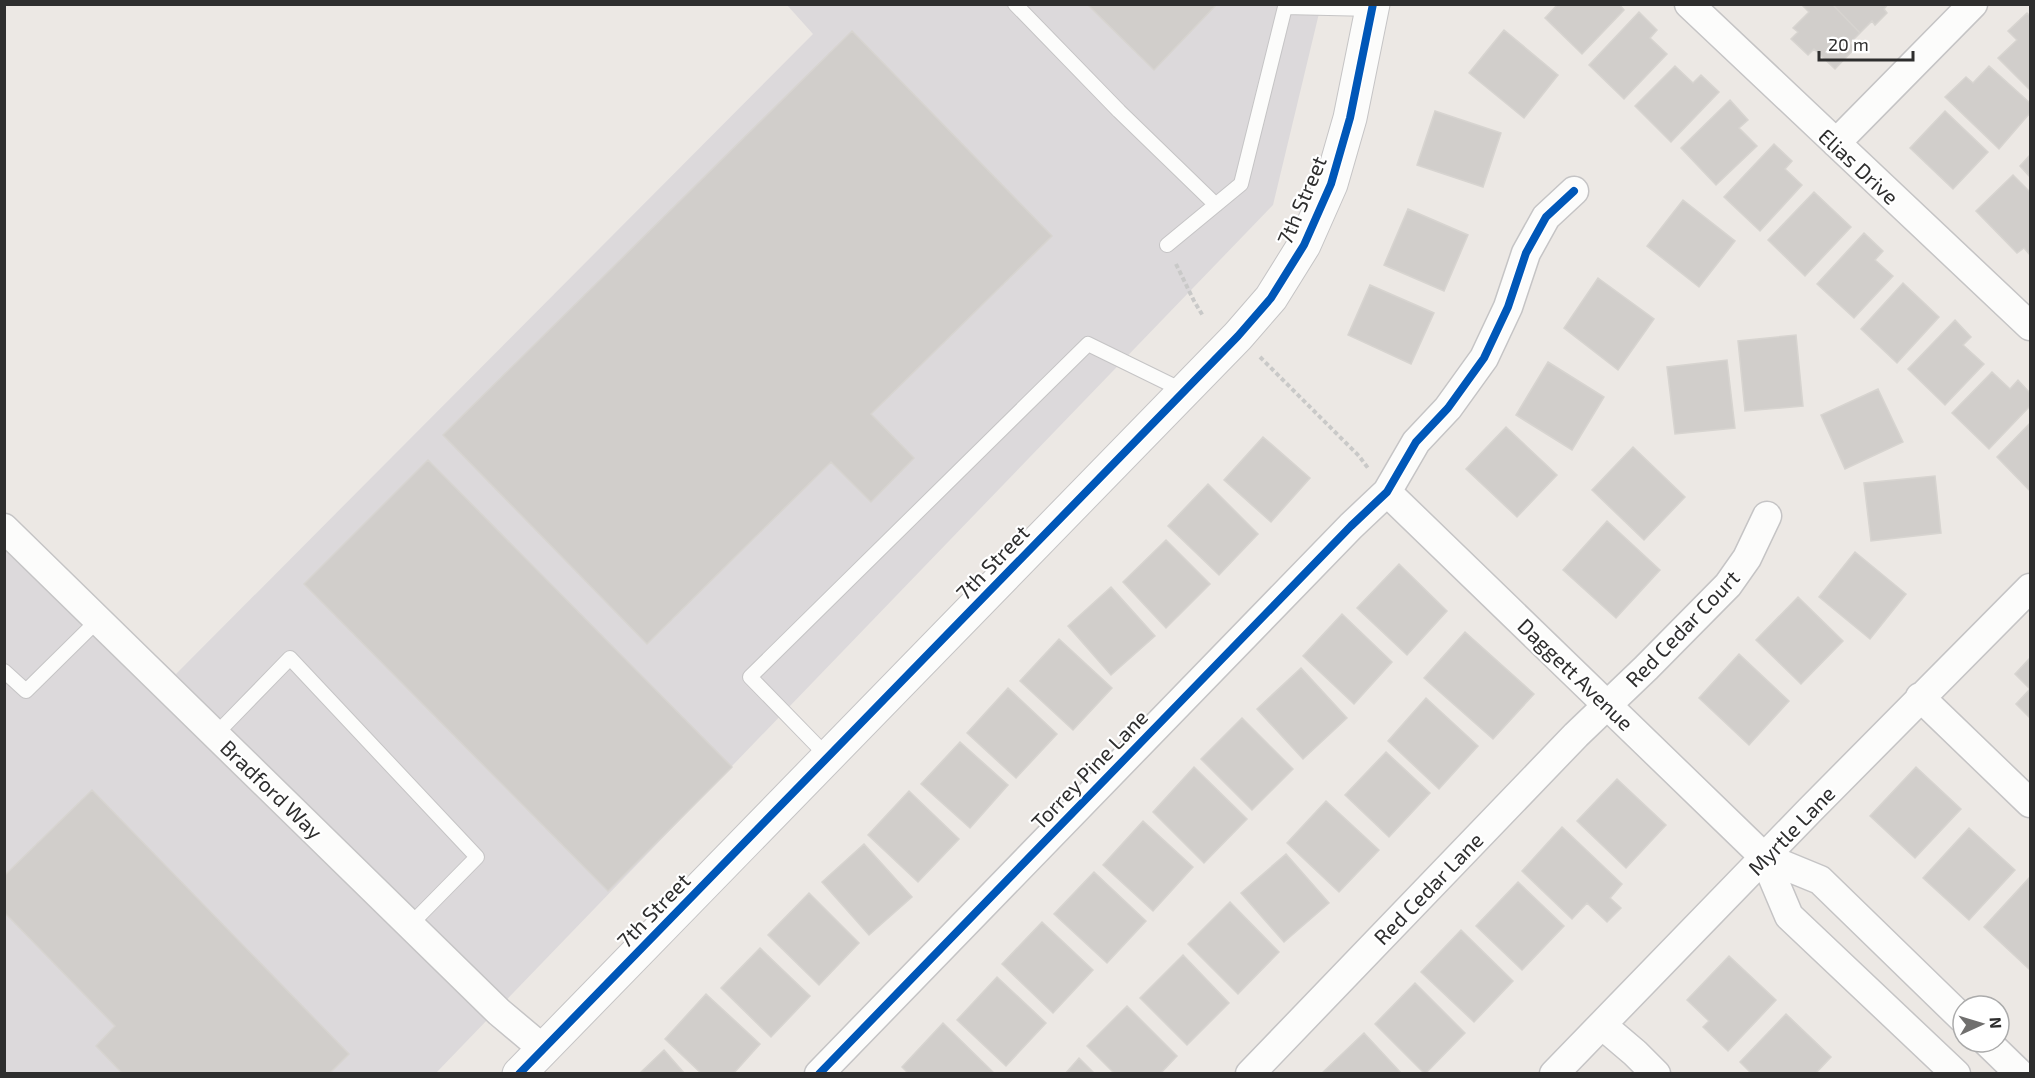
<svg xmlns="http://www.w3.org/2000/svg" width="2035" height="1078" viewBox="0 0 2035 1078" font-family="'Exo 2',sans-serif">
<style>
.industrial{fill:#dcd9db}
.building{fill:#d1cecb;stroke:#d7d4d0;stroke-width:1.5}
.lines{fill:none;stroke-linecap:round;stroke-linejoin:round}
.service-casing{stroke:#c5c4c5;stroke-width:16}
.minor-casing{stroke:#c5c4c5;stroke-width:31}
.tertiary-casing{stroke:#c5c4c5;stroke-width:35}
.path{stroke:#c9c9c8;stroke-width:4;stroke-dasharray:4.5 3;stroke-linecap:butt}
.service{stroke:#fcfcfb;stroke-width:14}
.minor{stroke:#fcfcfb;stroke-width:28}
.tertiary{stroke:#fcfcfb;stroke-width:33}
.cycleway-casing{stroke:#fff;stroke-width:11}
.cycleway{stroke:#0057b8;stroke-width:8}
.labels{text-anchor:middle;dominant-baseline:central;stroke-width:4.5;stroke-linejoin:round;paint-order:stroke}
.street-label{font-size:21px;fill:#2e2e2e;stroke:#fff}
</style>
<rect width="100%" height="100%" fill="#ece8e4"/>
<path class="industrial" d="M 787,5 L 1321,5 L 1273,205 L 436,1073 L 5,1073 L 4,515 L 176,674 L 813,34 Z"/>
<path class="building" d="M 1087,4 L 1217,4 L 1154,70 Z
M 1558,4 L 1619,4 L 1624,10 L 1582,54 L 1545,18 Z
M 1801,4 L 1832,4 L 1860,33 L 1850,43 L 1855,48 L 1835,69 L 1814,49 L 1808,55 L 1791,39 L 1798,32 L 1793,28 L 1809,12 Z
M 1832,4 L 1888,4 L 1884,9 L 1887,13 L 1875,25 L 1872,21 L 1860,33 Z
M 1639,12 L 1657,30 L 1650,38 L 1667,54 L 1624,99 L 1589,65 Z
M 2027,13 L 2030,16 L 2030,90 L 1998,58 L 2017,40 L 2008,31 Z
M 1504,30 L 1558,75 L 1524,118 L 1469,73 Z
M 852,31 L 1052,236 L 871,414 L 914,458 L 871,502 L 831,462 L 647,644 L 443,435 Z
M 1675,66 L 1693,83 L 1701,75 L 1719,92 L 1671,142 L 1635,106 Z
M 1989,66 L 2030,103 L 2030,113 L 1999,149 L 1945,97 L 1966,77 L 1973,83 Z
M 1730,100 L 1748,120 L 1739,128 L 1757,146 L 1716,185 L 1681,148 Z
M 1435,111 L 1501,133 L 1483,187 L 1417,165 Z
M 1945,111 L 1988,152 L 1953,189 L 1910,148 Z
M 1774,144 L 1792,161 L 1785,169 L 1802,185 L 1760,231 L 1724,197 Z
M 2030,155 L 2030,177 L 2020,166 Z
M 2013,175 L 2030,192 L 2030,255 L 2024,248 L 2017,253 L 1976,211 Z
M 1814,192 L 1851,227 L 1805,276 L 1768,240 Z
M 1683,200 L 1735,241 L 1699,287 L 1647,246 Z
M 1408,209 L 1468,235 L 1444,291 L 1384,265 Z
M 1864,233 L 1883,251 L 1875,260 L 1893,276 L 1854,318 L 1817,284 Z
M 1598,278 L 1654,319 L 1618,370 L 1564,328 Z
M 1903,283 L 1939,317 L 1897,363 L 1861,329 Z
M 1370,285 L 1434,313 L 1411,364 L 1348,335 Z
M 1955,320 L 1971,337 L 1963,345 L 1984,364 L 1945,405 L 1908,369 Z
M 1796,335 L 1803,406 L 1745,411 L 1738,341 Z
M 1727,360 L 1735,428 L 1675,434 L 1667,367 Z
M 1548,362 L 1604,397 L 1572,450 L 1516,415 Z
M 1992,372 L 2010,389 L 2018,380 L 2030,393 L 2030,406 L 1989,449 L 1952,413 Z
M 1878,389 L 1903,442 L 1845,469 L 1821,415 Z
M 2030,423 L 2030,491 L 1997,457 Z
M 1506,427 L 1557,475 L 1517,517 L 1466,469 Z
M 1263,437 L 1310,478 L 1271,522 L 1224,480 Z
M 1633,447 L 1685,497 L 1644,540 L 1592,490 Z
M 428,460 L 732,767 L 608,891 L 304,584 Z
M 1935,476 L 1941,533 L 1871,541 L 1864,483 Z
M 1208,484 L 1258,534 L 1219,575 L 1168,526 Z
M 1607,521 L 1660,570 L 1616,618 L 1563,570 Z
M 1166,540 L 1210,584 L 1166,628 L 1123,582 Z
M 1855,552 L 1906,594 L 1870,639 L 1819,597 Z
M 1399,564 L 1447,611 L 1407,655 L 1357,608 Z
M 1111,587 L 1155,636 L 1111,675 L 1068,626 Z
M 1798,597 L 1843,641 L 1801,684 L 1756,640 Z
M 1342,614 L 1392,662 L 1354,704 L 1303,656 Z
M 1465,632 L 1534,694 L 1493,739 L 1424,678 Z
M 1059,639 L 1112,688 L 1073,730 L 1020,681 Z
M 1739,654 L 1789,701 L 1749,745 L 1699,698 Z
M 2030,658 L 2030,718 L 2016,704 L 2030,689 L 2015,674 Z
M 1301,668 L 1347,718 L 1303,759 L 1257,709 Z
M 1008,688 L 1057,734 L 1016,778 L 967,733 Z
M 1426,698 L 1478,746 L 1439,789 L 1388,741 Z
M 1242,718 L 1293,769 L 1252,810 L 1201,759 Z
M 960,742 L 1008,785 L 970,828 L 921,784 Z
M 1386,752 L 1430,793 L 1389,837 L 1345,795 Z
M 1194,767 L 1247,819 L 1204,863 L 1153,812 Z
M 1916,767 L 1961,809 L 1915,858 L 1870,816 Z
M 1617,779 L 1666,825 L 1626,868 L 1577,821 Z
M 92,790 L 349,1054 L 329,1074 L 123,1074 L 96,1046 L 115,1026 L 4,912 L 4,876 Z
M 909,791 L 959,839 L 918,882 L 868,835 Z
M 1326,801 L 1379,850 L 1339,892 L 1287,843 Z
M 1143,821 L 1193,867 L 1153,911 L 1103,865 Z
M 1562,827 L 1622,884 L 1610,898 L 1621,908 L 1607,922 L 1587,903 L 1572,919 L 1522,871 Z
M 1969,828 L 2015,870 L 1969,920 L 1923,878 Z
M 864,844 L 912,897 L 869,935 L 822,882 Z
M 1286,854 L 1329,903 L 1284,942 L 1241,893 Z
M 1094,872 L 1146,921 L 1107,963 L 1054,914 Z
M 2030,877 L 2030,968 L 2029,969 L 1984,927 Z
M 1518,882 L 1564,926 L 1522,970 L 1476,926 Z
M 809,893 L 859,943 L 819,985 L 768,935 Z
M 1230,902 L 1279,952 L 1238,994 L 1188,944 Z
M 1042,922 L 1093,970 L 1053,1013 L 1002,964 Z
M 1461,930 L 1513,981 L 1474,1022 L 1421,972 Z
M 760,948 L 810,996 L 771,1037 L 721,988 Z
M 1183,955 L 1229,1003 L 1187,1045 L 1140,998 Z
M 1729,956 L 1776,1000 L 1728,1051 L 1703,1027 L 1709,1021 L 1687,1000 Z
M 997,977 L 1046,1023 L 1006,1066 L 957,1020 Z
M 1415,983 L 1465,1033 L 1425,1074 L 1375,1024 Z
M 706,994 L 760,1044 L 733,1074 L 702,1074 L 665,1039 Z
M 1127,1006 L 1177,1056 L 1160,1074 L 1115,1074 L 1087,1046 Z
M 1786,1014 L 1831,1057 L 1815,1074 L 1752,1074 L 1740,1062 Z
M 943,1023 L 994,1073 L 994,1074 L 909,1074 L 902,1067 Z
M 1364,1033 L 1402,1074 L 1322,1074 L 1322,1073 Z
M 664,1050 L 685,1074 L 639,1074 Z
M 1079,1058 L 1095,1074 L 1065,1074 Z"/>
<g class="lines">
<defs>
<path id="service" d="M 1015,4 L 1119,111 L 1216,205
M 1167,245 L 1241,184 L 1285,7 L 1372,9
M 4,671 L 26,691 L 98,620
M 216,734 L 290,658 L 477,857 L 410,925
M 828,757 L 750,677 L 1088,344 L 1184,391"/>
<path id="minor" d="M 1689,4 L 2030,326
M 1836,143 L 1973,4
M 1387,492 L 1764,857 L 1789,916 L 1956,1074
M 4,528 L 499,1012 L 543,1049
M 1920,697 L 2030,803
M 1764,857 L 1820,880 L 1963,1019
M 1602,1025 L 1635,1053 L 1656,1074
M 1987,1042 L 2020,1074
M 819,1074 L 1351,526 L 1387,492 L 1416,442 L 1448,408 L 1484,358 L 1508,307 L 1526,253 L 1546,217 L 1574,191
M 1250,1074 L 1576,735 L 1646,668 L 1728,585 L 1747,558 L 1767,516
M 1554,1074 L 1810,810 L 2030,588"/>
<path id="tertiary" d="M 519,1074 L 1238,336 L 1271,298 L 1304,245 L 1331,184 L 1350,118 L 1373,4"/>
</defs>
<use href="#service" class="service-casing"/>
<use href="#minor" class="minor-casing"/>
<use href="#tertiary" class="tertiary-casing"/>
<path class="path" d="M 1176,264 L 1194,301 L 1203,316
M 1260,357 L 1359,456 L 1368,468"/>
<use href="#service" class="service"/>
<use href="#minor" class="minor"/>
<use href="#tertiary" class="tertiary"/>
<defs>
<path id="cycleway" d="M 519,1074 L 1238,336 L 1271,298 L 1304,245 L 1331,184 L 1350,118 L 1373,4
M 819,1074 L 1351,526 L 1387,492 L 1416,442 L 1448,408 L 1484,358 L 1508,307 L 1526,253 L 1546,217 L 1574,191"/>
</defs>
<use href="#cycleway" class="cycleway-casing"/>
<use href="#cycleway" class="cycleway"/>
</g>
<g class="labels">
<g class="street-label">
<text transform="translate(1859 166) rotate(43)">Elias Drive</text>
<text transform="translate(1301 200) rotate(-67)">7th Street</text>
<text transform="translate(992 562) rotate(-46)">7th Street</text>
<text transform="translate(1682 628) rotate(-46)">Red Cedar Court</text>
<text transform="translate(1576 674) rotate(44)">Daggett Avenue</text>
<text transform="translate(1089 769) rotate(-46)">Torrey Pine Lane</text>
<text transform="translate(272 789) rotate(44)">Bradford Way</text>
<text transform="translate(1791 830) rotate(-46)">Myrtle Lane</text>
<text transform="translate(1428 888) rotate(-46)">Red Cedar Lane</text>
<text transform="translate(653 910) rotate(-46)">7th Street</text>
</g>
</g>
<rect width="2035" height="1078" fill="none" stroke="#2e2e2e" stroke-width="12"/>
<g transform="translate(1981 1024) rotate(86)"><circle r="28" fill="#ffffff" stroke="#ababab" stroke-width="1.5"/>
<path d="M0-4.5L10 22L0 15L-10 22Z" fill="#706f6e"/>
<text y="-9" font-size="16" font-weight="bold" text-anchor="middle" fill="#2e2e2e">N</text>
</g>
<path d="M1819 51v9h94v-9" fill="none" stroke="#2e2e2e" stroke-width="3"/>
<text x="1828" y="51" font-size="18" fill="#2e2e2e" stroke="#ffffff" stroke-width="4.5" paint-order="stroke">20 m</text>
</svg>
